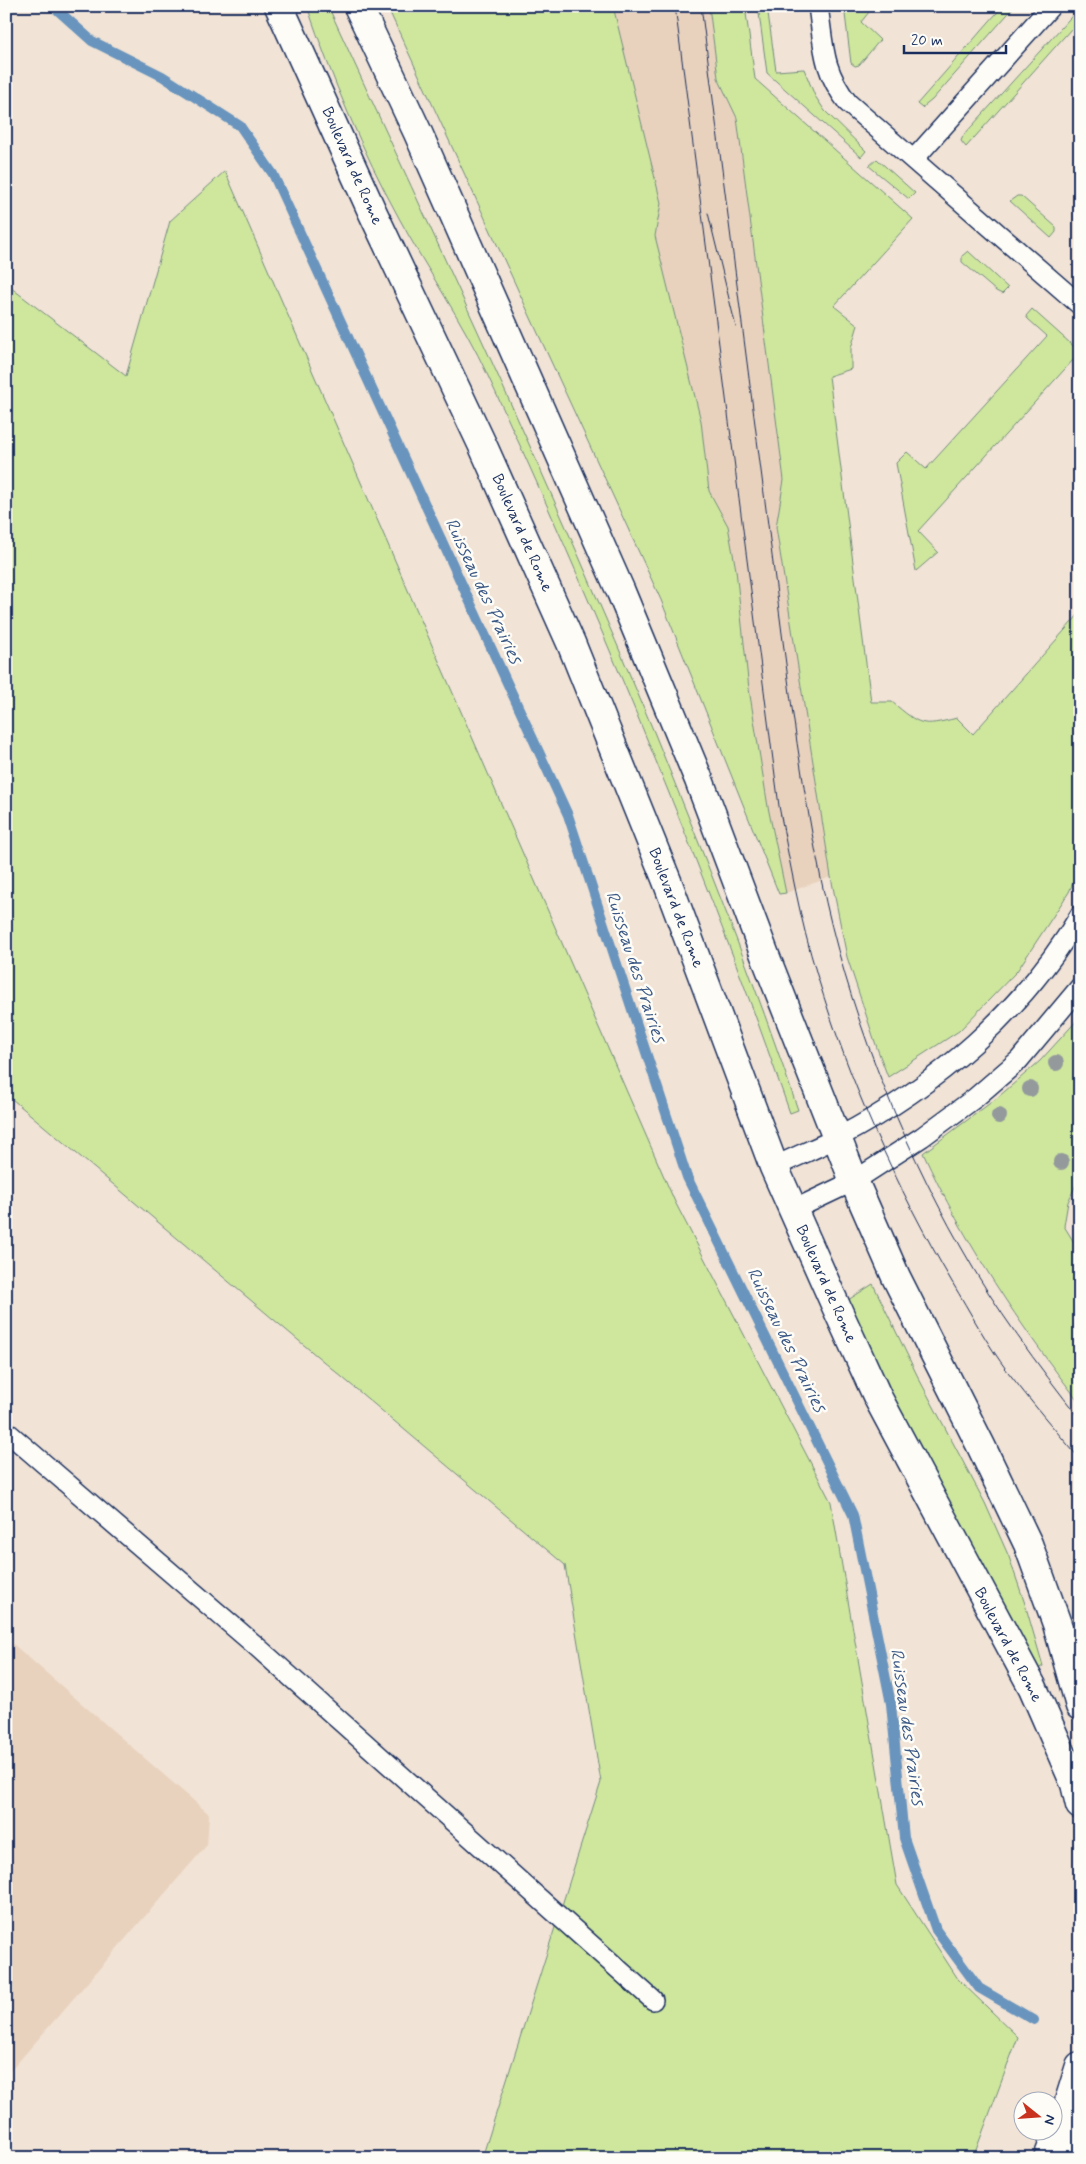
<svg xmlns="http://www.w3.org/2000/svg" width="1086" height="2164" viewBox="0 0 1086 2164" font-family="Mynerve,sans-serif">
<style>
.built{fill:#e8d2bd}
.green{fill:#cee79d;stroke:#748b7e}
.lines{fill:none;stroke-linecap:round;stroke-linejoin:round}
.stream{stroke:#6994bd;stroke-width:10}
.service-casing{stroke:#1b2f5e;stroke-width:22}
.secondary-casing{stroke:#1b2f5e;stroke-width:31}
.service{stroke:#fdfcf7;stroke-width:19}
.secondary{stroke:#fdfcf7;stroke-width:28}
.tram{stroke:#1b2f5e;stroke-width:1}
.tree{fill:#94999c}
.labels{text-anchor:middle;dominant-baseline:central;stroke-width:5;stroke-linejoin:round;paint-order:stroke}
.street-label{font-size:16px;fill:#1b2f5e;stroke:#fdfcf7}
.water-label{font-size:18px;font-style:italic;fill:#3c5986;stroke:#fdfcf7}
</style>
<rect width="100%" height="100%" fill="#f1e3d5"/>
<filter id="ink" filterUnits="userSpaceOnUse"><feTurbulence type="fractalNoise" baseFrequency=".02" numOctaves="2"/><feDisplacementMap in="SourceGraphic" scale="10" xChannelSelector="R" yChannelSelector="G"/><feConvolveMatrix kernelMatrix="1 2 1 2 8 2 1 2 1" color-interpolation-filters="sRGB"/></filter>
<g filter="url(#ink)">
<path class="built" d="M 613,6 L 709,6 L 718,78 L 737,118 L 784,480 L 776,527 L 831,877 L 786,893 L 768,807 L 749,689 L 736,570 L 728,526 L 709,491 L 701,421 L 655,236 L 661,203 Z
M 6,1638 L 209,1814 L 207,1845 L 6,2076 Z"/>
<path class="green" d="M 307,6 L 328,6 C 439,247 552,487 654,732 C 705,857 755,982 798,1110 L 790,1113 C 743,977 690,843 635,710 C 588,598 540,487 488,376 C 463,321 428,272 399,218 C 362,150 332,79 307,6 Z
M 387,6 L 613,6 L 661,203 L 655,236 L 701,421 L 709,491 L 728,526 L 736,570 L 749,689 L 768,807 L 786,893 L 779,894 L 661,600 Z
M 709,6 L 745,6 L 755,79 L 913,219 L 834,306 L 858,325 L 851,348 L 851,369 L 829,376 L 871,702 L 892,702 C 921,726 921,727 957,718 L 973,734 L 1080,613 L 1080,867 L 1069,892 L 1017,971 L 959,1031 L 888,1077 L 877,1048 L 847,957 L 831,877 L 776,527 L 784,480 L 737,118 L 718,78 Z
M 758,6 L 767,6 L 776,71 L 804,69 L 815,96 L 825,111 L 866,151 L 861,157 L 767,73 Z
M 844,6 L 862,6 L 869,12 L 861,22 L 880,40 L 859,65 L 855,66 L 851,63 Z
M 1003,6 L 1015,6 L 932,100 L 922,108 L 917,104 Z
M 1080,7 L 1080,19 L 966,147 L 961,141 L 963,136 Z
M 877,159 L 915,193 L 909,199 L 869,166 Z
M 225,171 L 675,1202 L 831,1502 L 897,1885 L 958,1979 L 1018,2037 L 973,2158 L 482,2158 L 601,1782 L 565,1565 L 6,1094 L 6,284 L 126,376 L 170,221 Z
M 1017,196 L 1021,196 L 1056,227 L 1056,232 L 1051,238 L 1010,201 Z
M 968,251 L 1008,288 L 1002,294 L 996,291 L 962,262 L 962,256 Z
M 1032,309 L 1080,352 L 1080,364 L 1074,359 L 918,531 L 938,552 L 916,571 L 896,463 L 907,452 L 926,469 L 1047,336 L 1028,319 L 1026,316 Z
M 1080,1017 L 1080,1176 L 1068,1202 L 1064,1226 L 1080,1252 L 1080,1403 C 1020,1326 964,1242 923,1153 L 997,1098 L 1040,1061 Z
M 873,1284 L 918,1377 L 985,1503 L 1009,1557 L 1025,1604 L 1043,1666 L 1035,1671 L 882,1381 L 848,1300 Z"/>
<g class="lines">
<path class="stream" d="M 53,6 L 92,41 L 162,76 L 240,126 L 273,174 L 568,815 L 687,1177 L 853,1515 L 891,1704 L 904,1838 L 936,1930 L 979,1988 L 1034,2020"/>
<defs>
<path id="service" d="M 818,6 C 824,47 822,69 848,103 L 1080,305
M 914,159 L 1051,6
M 774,1167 C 795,1157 816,1148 837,1138 C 935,1087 1024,1011 1080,915
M 793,1210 L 854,1181 L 922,1137 L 975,1098 L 1019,1060 L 1080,987
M 6,1431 L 255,1645 L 653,2000"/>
<path id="secondary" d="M 279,6 L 371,209 L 482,444 L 571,643 L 667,881 L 774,1167 L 839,1313 L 878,1398 L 1033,1688 L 1075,1784 L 1080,1805
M 358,6 L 418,133 L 621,592 L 699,780 L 766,958 L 854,1181 L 896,1277 L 981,1446 L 1028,1544 L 1057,1624 L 1080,1706
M 1048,2158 L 1066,2111 L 1080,2066
M 1070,2158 L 1080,2137"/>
</defs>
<use href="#service" class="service-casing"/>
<use href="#secondary" class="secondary-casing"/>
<use href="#service" class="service"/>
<use href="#secondary" class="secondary"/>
<path class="tram" d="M 675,6 L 779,806 C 790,863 800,920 817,975 C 850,1083 895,1185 952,1282 C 970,1312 987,1344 1008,1372 C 1031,1402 1056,1431 1080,1459
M 701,6 C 723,177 745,347 767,517 C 783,638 796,759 821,879 C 847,1006 897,1134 961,1247 C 995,1308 1037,1364 1080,1419
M 708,213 L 736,327"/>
</g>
<g class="tree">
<circle cx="1056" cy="1063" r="8"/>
<circle cx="1030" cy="1089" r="8"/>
<circle cx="999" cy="1116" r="8"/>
<circle cx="1061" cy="1162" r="8"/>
</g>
</g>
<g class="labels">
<g class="street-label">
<text transform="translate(352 166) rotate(66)">Boulevard de Rome</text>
<text transform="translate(522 533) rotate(66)">Boulevard de Rome</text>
<text transform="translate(676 908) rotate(69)">Boulevard de Rome</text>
<text transform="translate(826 1284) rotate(66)">Boulevard de Rome</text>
<text transform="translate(1008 1645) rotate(62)">Boulevard de Rome</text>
</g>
<g class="water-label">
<text transform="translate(483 591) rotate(65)">Ruisseau des Prairies</text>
<text transform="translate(635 967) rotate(72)">Ruisseau des Prairies</text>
<text transform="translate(786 1340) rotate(64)">Ruisseau des Prairies</text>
<text transform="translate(907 1727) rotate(82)">Ruisseau des Prairies</text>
</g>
</g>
<rect width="1086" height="2164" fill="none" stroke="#fdfcf7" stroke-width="25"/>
<rect x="12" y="12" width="1061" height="2139" fill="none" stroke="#1b2f5e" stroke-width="2" filter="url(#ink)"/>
<g transform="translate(1038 2116) rotate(107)"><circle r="24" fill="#fdfcf7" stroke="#a3aaba"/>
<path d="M0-4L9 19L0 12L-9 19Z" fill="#c8321e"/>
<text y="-8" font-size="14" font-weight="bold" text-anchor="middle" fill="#1b2f5e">N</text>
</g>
<path d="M904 45v8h102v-8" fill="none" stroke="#1b2f5e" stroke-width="2.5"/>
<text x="911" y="45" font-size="15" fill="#1b2f5e" stroke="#fdfcf7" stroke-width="4" paint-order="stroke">20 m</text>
</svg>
